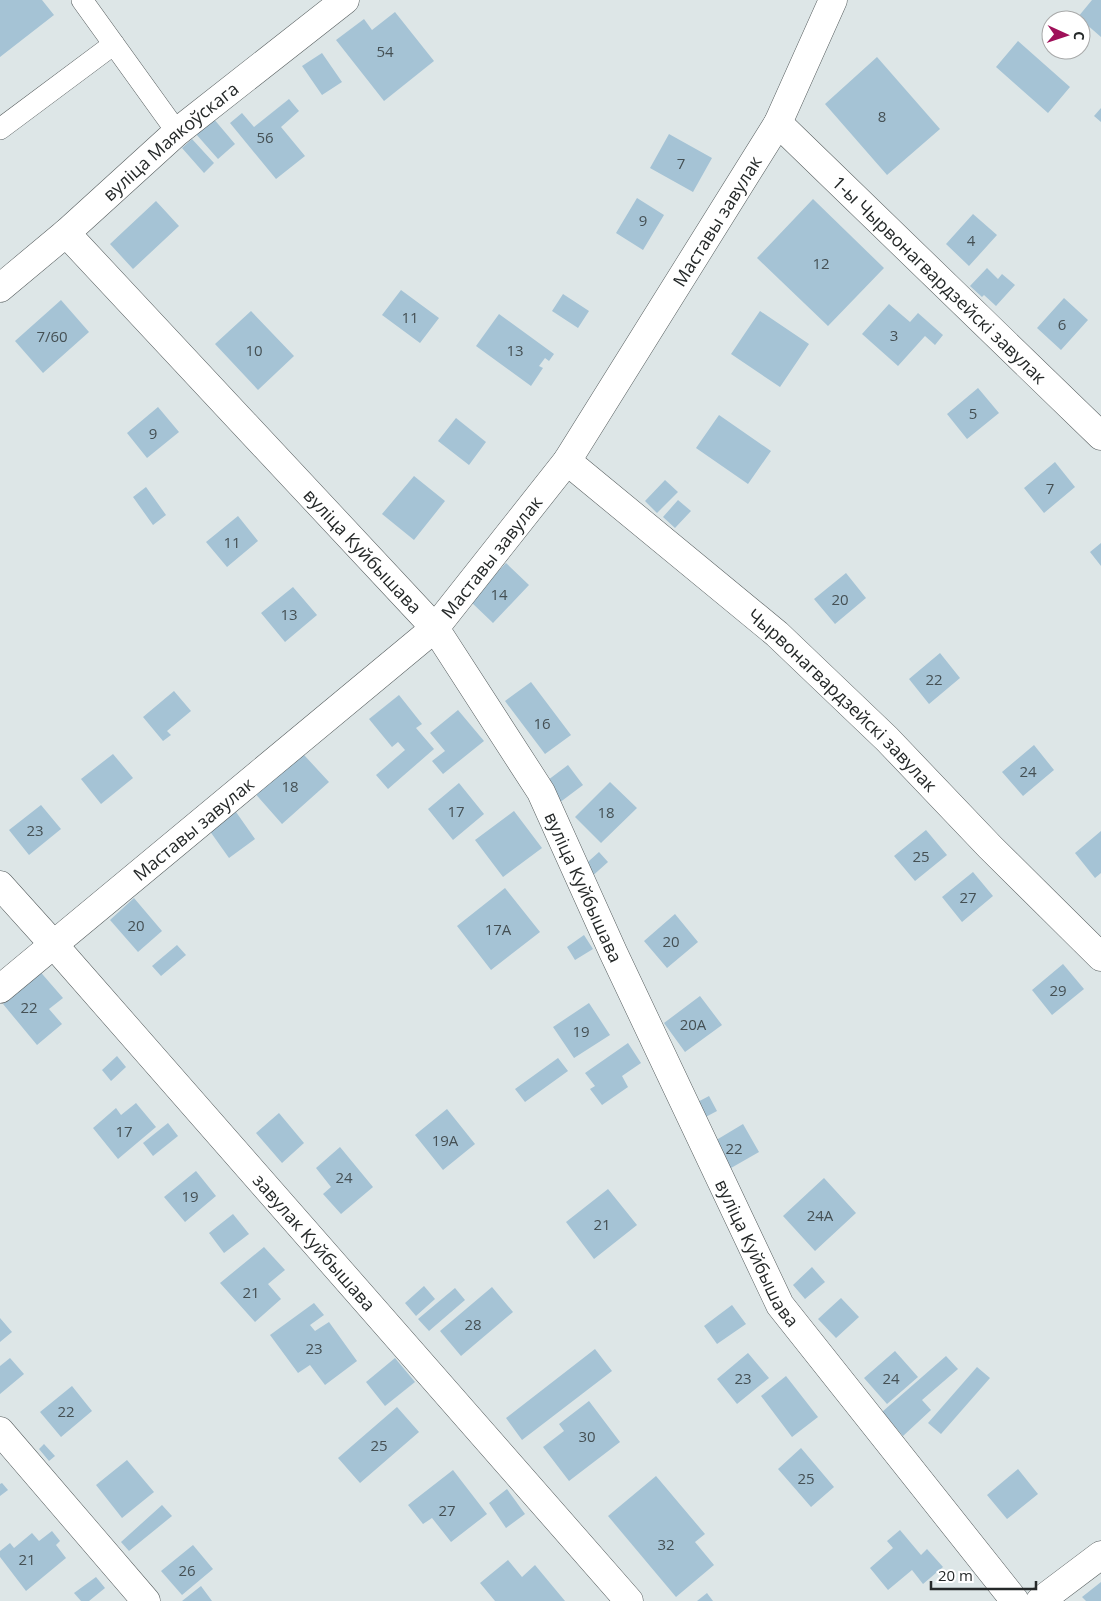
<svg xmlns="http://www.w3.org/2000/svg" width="1101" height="1601" viewBox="0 0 1101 1601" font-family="'Open Sans',sans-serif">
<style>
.building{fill:#a5c3d5}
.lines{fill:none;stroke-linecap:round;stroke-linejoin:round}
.lane-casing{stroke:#565d5e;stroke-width:22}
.street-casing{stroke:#565d5e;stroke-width:29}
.lane{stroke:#fff;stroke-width:21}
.street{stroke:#fff;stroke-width:28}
.labels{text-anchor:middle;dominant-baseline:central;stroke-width:4;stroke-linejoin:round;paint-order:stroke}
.number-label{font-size:15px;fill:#455054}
.street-label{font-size:18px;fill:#252929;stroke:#fff}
</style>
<rect width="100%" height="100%" fill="#dde6e7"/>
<path class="building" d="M 0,0 L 42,0 L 54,15 L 0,57 Z
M 1092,0 L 1101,0 L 1101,37 L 1078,17 Z
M 395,12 L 434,61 L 384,101 L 336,40 L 364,19 L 372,30 Z
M 1018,41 L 1070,87 L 1048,113 L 996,67 Z
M 322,53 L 342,82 L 322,95 L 302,66 Z
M 877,57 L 940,129 L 887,175 L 825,104 Z
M 289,99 L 299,111 L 281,127 L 305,156 L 276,179 L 230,123 L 242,113 L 254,127 Z
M 1101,108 L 1101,122 L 1094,116 Z
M 213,118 L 235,144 L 218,159 L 196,134 Z
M 669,134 L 712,158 L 693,192 L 650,168 Z
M 192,139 L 214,163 L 204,173 L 182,148 Z
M 637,198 L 664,215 L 643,250 L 616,233 Z
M 813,199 L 884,268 L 828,326 L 757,258 Z
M 156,201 L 179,226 L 133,269 L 110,244 Z
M 973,214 L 997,235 L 969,266 L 946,244 Z
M 987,268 L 998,279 L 1002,274 L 1015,285 L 996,306 L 984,295 L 982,297 L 970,286 Z
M 401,290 L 439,318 L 420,343 L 382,315 Z
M 563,294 L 589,311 L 578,328 L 552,311 Z
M 1064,298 L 1088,320 L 1061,350 L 1037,328 Z
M 61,300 L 89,332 L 43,373 L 15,341 Z
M 889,304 L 910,322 L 918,313 L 943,335 L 935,345 L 925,336 L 898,366 L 862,334 Z
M 251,311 L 294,356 L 258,390 L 215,344 Z
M 760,311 L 809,344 L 780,387 L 731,354 Z
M 499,314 L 554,354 L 549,361 L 545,358 L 539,366 L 543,368 L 531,386 L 476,346 Z
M 978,388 L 999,413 L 967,439 L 947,414 Z
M 158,407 L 179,432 L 147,458 L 127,433 Z
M 719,415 L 771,451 L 748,484 L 696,448 Z
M 456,418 L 486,442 L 469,465 L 438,441 Z
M 1055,462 L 1075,487 L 1044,513 L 1024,488 Z
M 414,476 L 445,501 L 414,540 L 382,514 Z
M 665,480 L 678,492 L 657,513 L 645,501 Z
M 146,487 L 166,515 L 153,525 L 133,497 Z
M 678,500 L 691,511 L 675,528 L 663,517 Z
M 238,516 L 258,541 L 227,567 L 206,542 Z
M 1101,543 L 1101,566 L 1090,552 Z
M 506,563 L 529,585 L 493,623 L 470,601 Z
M 846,573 L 866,598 L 835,624 L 814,599 Z
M 293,587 L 317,615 L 285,642 L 261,613 Z
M 940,653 L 960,678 L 929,704 L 909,679 Z
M 531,682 L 571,735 L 545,754 L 505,701 Z
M 174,691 L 191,711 L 167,731 L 171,735 L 163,741 L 143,717 Z
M 399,695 L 422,724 L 416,728 L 434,749 L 388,789 L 376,775 L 405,750 L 398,742 L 392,747 L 369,719 Z
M 458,710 L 484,741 L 443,774 L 432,761 L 445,751 L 430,733 Z
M 293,743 L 329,782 L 282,824 L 252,790 Z
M 1034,745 L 1054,770 L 1023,796 L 1002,772 Z
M 113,754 L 133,778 L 101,804 L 81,779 Z
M 568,765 L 583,785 L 559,803 L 544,783 Z
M 610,782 L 637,808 L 601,843 L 575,817 Z
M 459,783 L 484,814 L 453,840 L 428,809 Z
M 229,802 L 255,839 L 229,858 L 202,820 Z
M 41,805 L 61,829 L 29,855 L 9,830 Z
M 514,811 L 542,848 L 503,877 L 475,840 Z
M 926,830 L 947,855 L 915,881 L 894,856 Z
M 1101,831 L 1101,873 L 1095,878 L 1075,853 Z
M 599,852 L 608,862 L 589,879 L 580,869 Z
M 973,872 L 993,896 L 962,922 L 942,897 Z
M 505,888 L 540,932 L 491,970 L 457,926 Z
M 134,898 L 162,931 L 138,952 L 110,920 Z
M 675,914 L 698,942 L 667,968 L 644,941 Z
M 584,935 L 593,949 L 575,960 L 567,947 Z
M 177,945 L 186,955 L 161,976 L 152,966 Z
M 1063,964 L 1084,989 L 1052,1015 L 1032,990 Z
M 37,968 L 63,998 L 49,1009 L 62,1024 L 37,1045 L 3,1004 L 29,982 Z
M 700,996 L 722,1025 L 685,1052 L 664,1023 Z
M 589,1003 L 610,1035 L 574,1058 L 553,1027 Z
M 628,1043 L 641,1063 L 622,1076 L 628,1087 L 602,1105 L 590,1089 L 595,1086 L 585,1073 Z
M 117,1056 L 126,1067 L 111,1081 L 102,1070 Z
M 558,1058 L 568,1071 L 525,1102 L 515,1089 Z
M 709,1096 L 717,1111 L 698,1121 L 690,1106 Z
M 136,1103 L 156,1127 L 118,1159 L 93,1128 L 116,1108 L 121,1115 Z
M 447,1109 L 475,1144 L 443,1170 L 415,1135 Z
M 279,1113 L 304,1143 L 282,1163 L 256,1133 Z
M 168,1123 L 178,1136 L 153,1156 L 143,1143 Z
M 743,1124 L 759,1152 L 724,1172 L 708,1145 Z
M 340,1147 L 373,1187 L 341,1214 L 323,1194 L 331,1187 L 316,1168 Z
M 196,1171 L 216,1196 L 185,1222 L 164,1197 Z
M 824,1178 L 856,1213 L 815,1251 L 783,1216 Z
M 608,1189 L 637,1225 L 594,1259 L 566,1222 Z
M 233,1214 L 249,1234 L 224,1253 L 209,1233 Z
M 264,1247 L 285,1270 L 268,1284 L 281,1299 L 255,1322 L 220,1283 Z
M 812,1267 L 825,1282 L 805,1299 L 793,1285 Z
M 424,1286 L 435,1299 L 416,1316 L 405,1303 Z
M 492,1287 L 513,1312 L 461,1356 L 440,1331 Z
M 455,1288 L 465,1300 L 429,1331 L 418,1319 Z
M 841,1298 L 859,1317 L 836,1338 L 818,1319 Z
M 314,1303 L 324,1315 L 310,1325 L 315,1331 L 329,1322 L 357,1361 L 325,1385 L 310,1365 L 298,1373 L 270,1335 Z
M 732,1305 L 746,1324 L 717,1344 L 704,1326 Z
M 0,1318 L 12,1332 L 0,1342 Z
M 595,1349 L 612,1371 L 522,1440 L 506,1418 Z
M 895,1351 L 918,1377 L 887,1404 L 864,1378 Z
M 748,1353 L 769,1378 L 737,1404 L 717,1379 Z
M 946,1356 L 958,1369 L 922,1400 L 931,1410 L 903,1436 L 882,1412 Z
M 10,1358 L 24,1374 L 0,1394 L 0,1366 Z
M 395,1358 L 415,1382 L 385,1406 L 366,1382 Z
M 977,1367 L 990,1378 L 941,1434 L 928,1423 Z
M 786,1376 L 818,1417 L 792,1437 L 761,1396 Z
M 72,1386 L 92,1411 L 61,1437 L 40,1412 Z
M 589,1401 L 620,1442 L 569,1481 L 543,1447 L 564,1431 L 559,1424 Z
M 397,1407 L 419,1432 L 360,1483 L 338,1458 Z
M 44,1444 L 55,1456 L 49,1461 L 39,1449 Z
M 801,1448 L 834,1487 L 811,1507 L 778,1469 Z
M 127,1460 L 154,1492 L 122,1518 L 96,1485 Z
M 1018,1469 L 1038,1494 L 1007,1519 L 987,1495 Z
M 453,1470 L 487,1514 L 451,1542 L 432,1518 L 423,1524 L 408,1505 Z
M 656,1476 L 705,1534 L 695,1542 L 714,1565 L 676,1597 L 608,1516 Z
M 2,1483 L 8,1490 L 0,1496 L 0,1484 Z
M 507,1489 L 525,1514 L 506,1528 L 489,1503 Z
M 162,1505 L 172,1516 L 129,1551 L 121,1542 Z
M 900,1530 L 921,1555 L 927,1549 L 943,1567 L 923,1584 L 912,1570 L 888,1590 L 870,1568 L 893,1548 L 887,1541 Z
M 52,1531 L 60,1541 L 56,1545 L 66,1558 L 26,1591 L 0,1557 L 0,1551 L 10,1543 L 14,1548 L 32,1533 L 39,1541 Z
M 193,1545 L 213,1569 L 182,1595 L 161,1571 Z
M 508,1560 L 522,1577 L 535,1565 L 565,1601 L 495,1601 L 480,1583 Z
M 96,1577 L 105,1588 L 89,1601 L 81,1601 L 74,1593 Z
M 1101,1582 L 1101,1601 L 1086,1601 L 1082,1597 Z
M 201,1586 L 212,1601 L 182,1601 Z
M 707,1593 L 713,1601 L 697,1601 Z"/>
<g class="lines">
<defs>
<path id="lane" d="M 82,0 L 177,132
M 0,129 L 114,44"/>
<g id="street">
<path id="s1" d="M 778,123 L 1101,436"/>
<path id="s2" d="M 66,233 L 435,628 L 541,792 L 613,952 L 780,1305 L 1015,1601"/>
<path id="s3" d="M 0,288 L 66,233 L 177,132 L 345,0"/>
<path id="s4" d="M 567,461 L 777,634 L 887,739 L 990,847 L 1101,957"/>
<path id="s5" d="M 0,885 L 54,945 L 629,1601"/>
<path id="s6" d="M 0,989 L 435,628 L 567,461 L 778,123 L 833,0"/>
<path d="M 0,1431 L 146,1601"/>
<path d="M 1040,1601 L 1101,1555"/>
</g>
</defs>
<use href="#lane" class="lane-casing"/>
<use href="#street" class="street-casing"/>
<use href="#lane" class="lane"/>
<use href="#street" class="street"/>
</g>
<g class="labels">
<g class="number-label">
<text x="385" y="51">54</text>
<text x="882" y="116">8</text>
<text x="265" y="137">56</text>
<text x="681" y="163">7</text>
<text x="643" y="220">9</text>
<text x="971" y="240">4</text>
<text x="821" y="263">12</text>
<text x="410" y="317">11</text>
<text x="1062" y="324">6</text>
<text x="894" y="335">3</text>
<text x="52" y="336">7/60</text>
<text x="254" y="350">10</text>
<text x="515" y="350">13</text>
<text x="973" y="413">5</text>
<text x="153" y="433">9</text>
<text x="1050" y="488">7</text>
<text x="232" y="542">11</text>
<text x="499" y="594">14</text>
<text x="840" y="599">20</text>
<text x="289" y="614">13</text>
<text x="934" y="679">22</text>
<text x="542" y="723">16</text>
<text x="1028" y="771">24</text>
<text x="290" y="786">18</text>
<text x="456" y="811">17</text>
<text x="606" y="812">18</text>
<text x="35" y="830">23</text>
<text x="921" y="856">25</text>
<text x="968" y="897">27</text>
<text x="136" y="925">20</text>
<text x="498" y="929">17А</text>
<text x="671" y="941">20</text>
<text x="1058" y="990">29</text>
<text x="29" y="1007">22</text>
<text x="693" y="1024">20А</text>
<text x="581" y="1031">19</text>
<text x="124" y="1131">17</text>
<text x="445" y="1140">19А</text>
<text x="734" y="1148">22</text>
<text x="344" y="1177">24</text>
<text x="190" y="1196">19</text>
<text x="820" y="1215">24А</text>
<text x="602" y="1224">21</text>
<text x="251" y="1292">21</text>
<text x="473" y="1324">28</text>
<text x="314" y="1348">23</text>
<text x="743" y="1378">23</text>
<text x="891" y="1378">24</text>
<text x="66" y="1411">22</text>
<text x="587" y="1436">30</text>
<text x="379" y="1445">25</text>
<text x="806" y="1478">25</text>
<text x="447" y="1510">27</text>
<text x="666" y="1544">32</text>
<text x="27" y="1559">21</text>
<text x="187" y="1570">26</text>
</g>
<g class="street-label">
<text stroke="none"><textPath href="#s3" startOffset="225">вуліца Маякоўскага</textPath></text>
<text stroke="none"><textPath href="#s6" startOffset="1061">Маставы завулак</textPath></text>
<text stroke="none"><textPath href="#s1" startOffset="225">1-ы Чырвонагвардзейскі завулак</textPath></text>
<text stroke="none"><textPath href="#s2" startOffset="435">вуліца Куйбышава</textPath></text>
<text stroke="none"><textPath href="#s6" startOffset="656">Маставы завулак</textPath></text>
<text stroke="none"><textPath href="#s4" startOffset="365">Чырвонагвардзейскі завулак</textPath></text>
<text stroke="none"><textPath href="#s6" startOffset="251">Маставы завулак</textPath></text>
<text stroke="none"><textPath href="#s2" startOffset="840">вуліца Куйбышава</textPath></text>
<text stroke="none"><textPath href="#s5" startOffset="476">завулак Куйбышава</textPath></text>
<text stroke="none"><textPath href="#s2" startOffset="1245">вуліца Куйбышава</textPath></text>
</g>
</g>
<g transform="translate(1066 35) rotate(93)"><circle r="24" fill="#ffffff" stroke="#a8a9a9"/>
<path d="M0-4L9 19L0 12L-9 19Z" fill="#9f1059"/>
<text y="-8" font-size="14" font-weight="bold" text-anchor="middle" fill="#252929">С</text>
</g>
<path d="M931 1581v8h105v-8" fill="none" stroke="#252929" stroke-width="2.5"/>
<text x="938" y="1581" font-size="15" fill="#252929" stroke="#ffffff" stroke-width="4" paint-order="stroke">20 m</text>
</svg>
